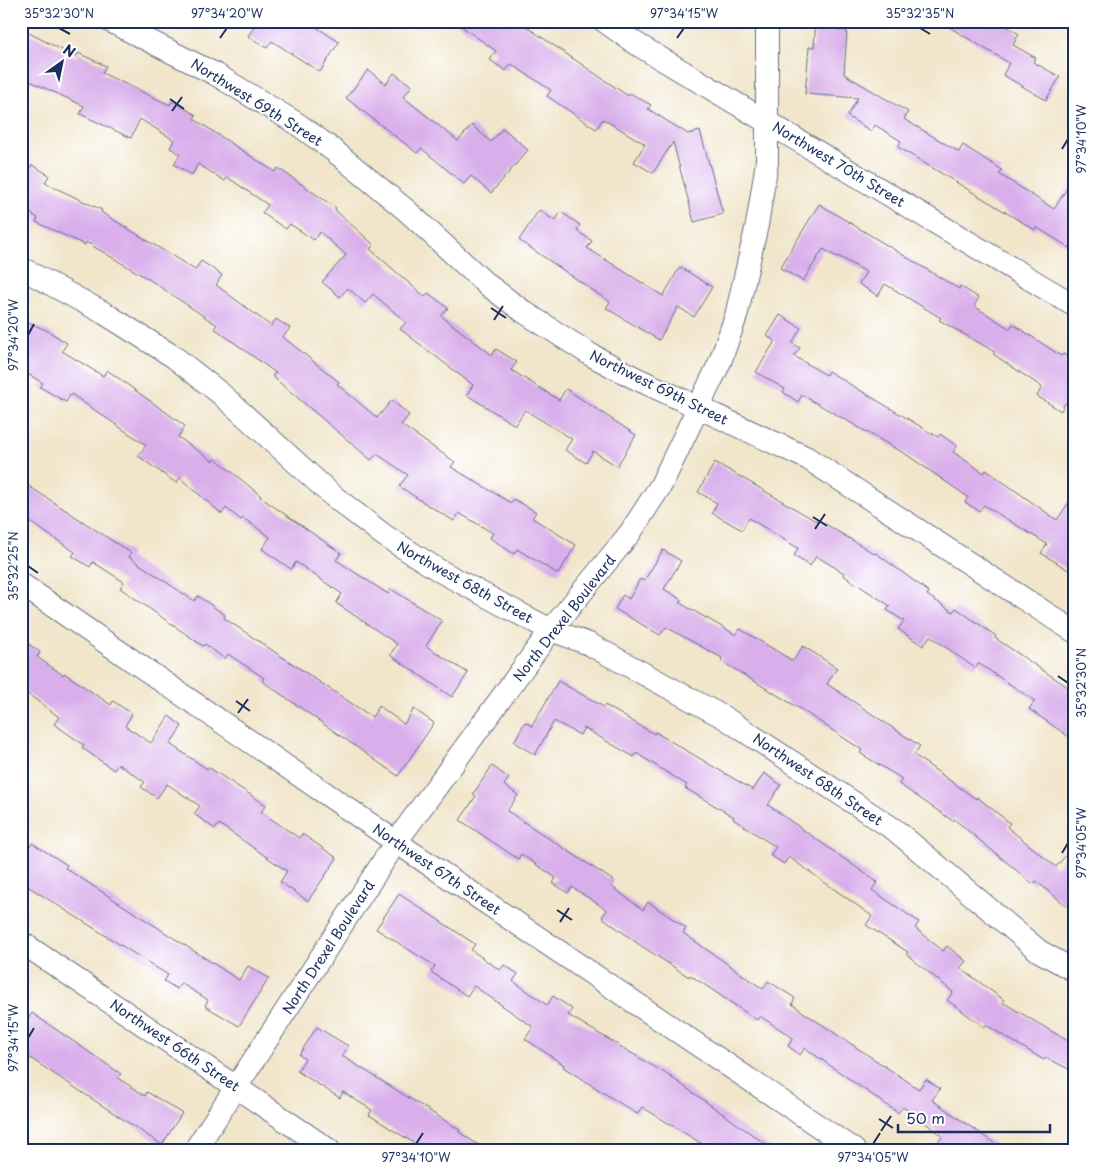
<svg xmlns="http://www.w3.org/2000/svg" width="1096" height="1171" viewBox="0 0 1096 1171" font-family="'Playpen Sans',sans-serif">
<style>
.building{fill:#d9afeb}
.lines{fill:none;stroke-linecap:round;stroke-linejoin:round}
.street-casing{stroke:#666f84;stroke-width:24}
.street{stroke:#fff;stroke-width:22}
.ticks{fill:none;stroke:#1b2f5e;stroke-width:2}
.labels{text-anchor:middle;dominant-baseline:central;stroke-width:4;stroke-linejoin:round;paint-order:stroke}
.street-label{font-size:14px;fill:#1b2f5e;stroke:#fff}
.neatline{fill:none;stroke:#1b2f5e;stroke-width:2}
.ticks-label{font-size:12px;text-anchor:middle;fill:#1b2f5e}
</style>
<rect width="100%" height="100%" fill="#fff"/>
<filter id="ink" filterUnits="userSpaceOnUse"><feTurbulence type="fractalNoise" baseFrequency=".02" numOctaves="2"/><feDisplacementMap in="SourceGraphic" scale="10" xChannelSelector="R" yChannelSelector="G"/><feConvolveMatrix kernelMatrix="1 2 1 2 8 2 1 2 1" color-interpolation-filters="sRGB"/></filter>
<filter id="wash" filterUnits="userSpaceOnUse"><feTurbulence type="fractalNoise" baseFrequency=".0096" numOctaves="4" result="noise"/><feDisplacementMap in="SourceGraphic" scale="20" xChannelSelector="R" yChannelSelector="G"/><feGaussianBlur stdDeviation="1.12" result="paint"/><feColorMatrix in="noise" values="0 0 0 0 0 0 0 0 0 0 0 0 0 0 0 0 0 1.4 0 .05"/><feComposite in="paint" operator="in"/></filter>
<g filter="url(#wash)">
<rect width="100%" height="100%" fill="#f1e5ca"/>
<g id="blocks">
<path class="building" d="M 258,21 L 307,21 L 339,42 L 320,72 L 272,41 L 267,48 L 248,36 Z
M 454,21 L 518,21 L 628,96 L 630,93 L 651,105 L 648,109 L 688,134 L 700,131 L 723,214 L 694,222 L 673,142 L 653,173 L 634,162 L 645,144 L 603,119 L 596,129 L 547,96 L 551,90 L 511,64 L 506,71 L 490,60 L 496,51 Z
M 816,21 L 838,21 L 838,30 L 847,31 L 844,74 L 908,112 L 904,119 L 959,152 L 963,145 L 1002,170 L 999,174 L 1054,209 L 1075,176 L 1075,251 L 1036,227 L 1035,230 L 898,147 L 901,141 L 875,125 L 871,131 L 847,116 L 858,98 L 805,94 L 809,47 L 814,47 Z
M 939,21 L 998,21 L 1019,34 L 1013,45 L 1036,58 L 1033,62 L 1060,77 L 1046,100 L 1003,75 L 1009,63 Z
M 21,29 L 76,57 L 78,53 L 106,66 L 102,73 L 170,105 L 172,101 L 196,115 L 194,119 L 275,172 L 278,168 L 336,208 L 335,210 L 374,245 L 370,249 L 425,297 L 428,293 L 448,308 L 441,316 L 492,355 L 496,349 L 517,362 L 511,370 L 559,400 L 566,389 L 636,435 L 617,466 L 593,451 L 586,463 L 565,450 L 572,439 L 525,410 L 515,425 L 467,395 L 473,385 L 400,329 L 406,322 L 373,294 L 365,303 L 348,288 L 340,297 L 322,282 L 346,255 L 320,232 L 314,240 L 290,224 L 286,229 L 262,213 L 268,205 L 227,177 L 225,181 L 198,164 L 192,175 L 174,164 L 180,154 L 170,148 L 174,140 L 140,119 L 131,138 L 80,114 L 84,106 L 21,77 Z
M 368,70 L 386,84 L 394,73 L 412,86 L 403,97 L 458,141 L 472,125 L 491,142 L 503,128 L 528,150 L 491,193 L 471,176 L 464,184 L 421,148 L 417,153 L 346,98 Z
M 32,165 L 49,175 L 45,183 L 102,210 L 101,212 L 195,270 L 201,261 L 222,275 L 216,285 L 271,326 L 276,319 L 290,328 L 283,337 L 339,382 L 337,384 L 377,418 L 392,400 L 409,415 L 401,425 L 455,462 L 451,467 L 511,503 L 514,499 L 536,512 L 532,518 L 576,545 L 558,574 L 517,549 L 514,554 L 490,538 L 493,533 L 459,513 L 454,521 L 426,504 L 399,486 L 408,475 L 377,454 L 371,460 L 272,376 L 276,373 L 214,328 L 217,325 L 150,280 L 86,242 L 85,245 L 36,222 L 38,218 L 21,208 L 21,183 Z
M 819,204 L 959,289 L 960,286 L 979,298 L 974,306 L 1010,329 L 1013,324 L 1061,356 L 1063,354 L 1075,361 L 1075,409 L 1065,403 L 1061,411 L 1037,396 L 1042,387 L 993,354 L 995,352 L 939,320 L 941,318 L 885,284 L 878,296 L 859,284 L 866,272 L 838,256 L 837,257 L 823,249 L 803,281 L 780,268 Z
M 539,210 L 555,221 L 561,212 L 580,225 L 577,231 L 592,241 L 587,248 L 663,296 L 680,267 L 712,287 L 694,317 L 678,307 L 659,340 L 606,308 L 610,302 L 519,240 Z
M 780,315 L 801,328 L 792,343 L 800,348 L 794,356 L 826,375 L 828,371 L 938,437 L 940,434 L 957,446 L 953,452 L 984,473 L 986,470 L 1057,520 L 1075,493 L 1075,574 L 1041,553 L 1047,544 L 984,505 L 979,511 L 965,502 L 968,497 L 907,455 L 802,395 L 798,402 L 783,392 L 785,389 L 756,372 L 775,341 L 767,336 Z
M 21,319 L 48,331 L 67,343 L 62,351 L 103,376 L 107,370 L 185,426 L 178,437 L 213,461 L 215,458 L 261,496 L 260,497 L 341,553 L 336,560 L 388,594 L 391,589 L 442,621 L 426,646 L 468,673 L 452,697 L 390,655 L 397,644 L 336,603 L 342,594 L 296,562 L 291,569 L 262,549 L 270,537 L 243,518 L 241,520 L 226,508 L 222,514 L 180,478 L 176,483 L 138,456 L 146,445 L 71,394 L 66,402 L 40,387 L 43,383 L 21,370 Z
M 715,462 L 816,521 L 817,519 L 875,554 L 876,553 L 929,592 L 927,595 L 953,612 L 956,608 L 996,636 L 995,638 L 1075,692 L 1075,741 L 1029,709 L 1035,701 L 978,663 L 975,668 L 930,636 L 923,646 L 898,629 L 904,621 L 887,610 L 890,606 L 843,575 L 844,573 L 816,556 L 810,566 L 794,556 L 798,548 L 749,518 L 742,530 L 712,513 L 717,503 L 698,492 Z
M 21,481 L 131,553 L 129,557 L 194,601 L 198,596 L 225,615 L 224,618 L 372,717 L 379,706 L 404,724 L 414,709 L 434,723 L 398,776 L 262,681 L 264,678 L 228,654 L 225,659 L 205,644 L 203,646 L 120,588 L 124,582 L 93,562 L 90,567 L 72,556 L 75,552 L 21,516 Z
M 663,550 L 681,561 L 664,589 L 682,600 L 680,603 L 736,635 L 740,629 L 793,661 L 803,646 L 837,668 L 827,684 L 920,746 L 914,755 L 976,799 L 977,797 L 1010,823 L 1007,827 L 1056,867 L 1075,844 L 1075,913 L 1036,881 L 1033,884 L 954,819 L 953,821 L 899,784 L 902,779 L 860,753 L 862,750 L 802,710 L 721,661 L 722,658 L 666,627 L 660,635 L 615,609 L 623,595 L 629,599 L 640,579 L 644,581 Z
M 21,639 L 40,652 L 37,657 L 63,675 L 64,673 L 111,705 L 113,701 L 132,714 L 125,726 L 151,743 L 169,716 L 182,726 L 170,744 L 207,769 L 208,767 L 266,805 L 261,812 L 299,838 L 302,834 L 337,858 L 308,901 L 280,882 L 287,871 L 219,824 L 215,829 L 194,814 L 200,806 L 167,784 L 157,798 L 141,787 L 145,782 L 118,764 L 114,770 L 82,748 L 84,745 L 54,724 L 59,717 L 21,689 Z
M 558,681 L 604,707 L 605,705 L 654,734 L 655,732 L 753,790 L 764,773 L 781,785 L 768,805 L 877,882 L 872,890 L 919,922 L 915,928 L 943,951 L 947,946 L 966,961 L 960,968 L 1004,1000 L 1002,1002 L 1075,1045 L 1075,1072 L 1046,1058 L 1044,1060 L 986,1025 L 984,1027 L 947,1000 L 953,992 L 906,954 L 908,952 L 866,925 L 872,916 L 789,857 L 784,864 L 770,855 L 776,847 L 733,819 L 734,817 L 685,788 L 687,785 L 636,753 L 634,757 L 584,728 L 580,735 L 554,721 L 535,755 L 514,742 L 525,722 L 532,726 Z
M 492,766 L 509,778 L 504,785 L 518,795 L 507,811 L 614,881 L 611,886 L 643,910 L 648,902 L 686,928 L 683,933 L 763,989 L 768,981 L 795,998 L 792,1004 L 803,1012 L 919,1089 L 926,1079 L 940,1089 L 932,1100 L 1004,1150 L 949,1150 L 938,1142 L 943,1136 L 903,1107 L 898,1113 L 805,1048 L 800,1055 L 788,1046 L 793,1038 L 760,1016 L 757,1020 L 690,975 L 689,977 L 637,943 L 602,917 L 607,910 L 572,887 L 568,893 L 553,883 L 556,878 L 521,854 L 518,859 L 460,820 L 476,796 L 473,794 Z
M 21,840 L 30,846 L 32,843 L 67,865 L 65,868 L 239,980 L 248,966 L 269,978 L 239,1026 L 205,1006 L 208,1000 L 181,983 L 177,989 L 164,981 L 168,975 L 21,882 Z
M 399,894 L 475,944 L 471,950 L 500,970 L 504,965 L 518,974 L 513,981 L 547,1005 L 553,996 L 572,1009 L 568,1015 L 668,1075 L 774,1150 L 712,1150 L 642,1107 L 637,1114 L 563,1067 L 564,1065 L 525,1039 L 533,1027 L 474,986 L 467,996 L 431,972 L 435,966 L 376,929 Z
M 32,1013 L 121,1074 L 118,1078 L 145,1096 L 147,1092 L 182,1113 L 162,1145 L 21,1052 L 21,1029 Z
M 317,1027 L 348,1046 L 342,1056 L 460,1130 L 459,1132 L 486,1150 L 425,1150 L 369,1115 L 372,1110 L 343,1092 L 340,1098 L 297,1071 L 305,1059 L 299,1055 Z"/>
</g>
</g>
<g filter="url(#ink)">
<use href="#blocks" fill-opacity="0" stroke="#666f84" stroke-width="1"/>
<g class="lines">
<defs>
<path id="street" d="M 110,21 L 215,74 L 296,123 L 333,150 L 406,210 L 485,283 L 524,312 L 591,355 L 633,377 L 807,458 L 1075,632
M 604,21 L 635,43 L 1075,306
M 21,268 L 104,313 L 174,357 L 221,394 L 333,496 L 385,536 L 440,571 L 503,605 L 551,630 L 589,644 L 725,718 L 895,830 L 1039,951 L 1075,971
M 21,584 L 396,842 L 854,1150
M 21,942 L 329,1150
M 195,1150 L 396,842 L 551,630 L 630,533 L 661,485 L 720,362 L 736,316 L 757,225 L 767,162 L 767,21"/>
</defs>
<use href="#street" class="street-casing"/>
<use href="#street" class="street"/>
</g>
</g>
<path class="ticks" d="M 59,28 L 70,34M 920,28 L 930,34M 220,38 L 227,28M 677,38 L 684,28M 170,99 L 184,109M 172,111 L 182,97M 1062,149 L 1068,139M 491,308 L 506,318M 494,320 L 503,306M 28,335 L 34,324M 813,517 L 827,526M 815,529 L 825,514M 28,566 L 38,573M 1058,676 L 1068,683M 236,701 L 250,711M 238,713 L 248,699M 1062,853 L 1068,843M 557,910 L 572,920M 560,922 L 569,908M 28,1038 L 34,1028M 879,1119 L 893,1128M 881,1131 L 891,1116M 416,1144 L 423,1133M 873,1144 L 880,1133"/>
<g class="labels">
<g class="street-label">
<text transform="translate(257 102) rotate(32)">Northwest 69th Street</text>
<text transform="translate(839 164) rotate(31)">Northwest 70th Street</text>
<text transform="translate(659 387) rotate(26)">Northwest 69th Street</text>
<text transform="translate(465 582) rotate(29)">Northwest 68th Street</text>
<text transform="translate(564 618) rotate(-52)">North Drexel Boulevard</text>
<text transform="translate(818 779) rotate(34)">Northwest 68th Street</text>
<text transform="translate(437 869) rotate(34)">Northwest 67th Street</text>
<text transform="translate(328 947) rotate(-57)">North Drexel Boulevard</text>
<text transform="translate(175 1045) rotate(34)">Northwest 66th Street</text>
</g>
</g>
<rect width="1096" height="1171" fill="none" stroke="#fff" stroke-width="55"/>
<g transform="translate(62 62) rotate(33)" stroke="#ffffff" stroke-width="4" paint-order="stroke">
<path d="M0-4L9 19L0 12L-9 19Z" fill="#1b2f5e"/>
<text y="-8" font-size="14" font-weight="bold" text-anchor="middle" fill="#1b2f5e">N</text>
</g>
<path d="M898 1124v8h152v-8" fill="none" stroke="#1b2f5e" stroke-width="2.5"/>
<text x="906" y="1124" font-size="15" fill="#1b2f5e" stroke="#ffffff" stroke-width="4" paint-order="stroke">50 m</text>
<rect x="28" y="28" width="1040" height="1116" class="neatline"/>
<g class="ticks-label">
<text x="59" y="18">35°32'30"N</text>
<text x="227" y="18">97°34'20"W</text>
<text x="684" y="18">97°34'15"W</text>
<text x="920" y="18">35°32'35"N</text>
<text transform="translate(1082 139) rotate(-90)" y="4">97°34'10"W</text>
<text transform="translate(14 335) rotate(-90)" y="4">97°34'20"W</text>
<text transform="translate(14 566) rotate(-90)" y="4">35°32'25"N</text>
<text transform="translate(1082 683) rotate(-90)" y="4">35°32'30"N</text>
<text transform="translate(1082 843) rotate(-90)" y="4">97°34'05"W</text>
<text transform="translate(14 1038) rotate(-90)" y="4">97°34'15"W</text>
<text x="416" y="1162">97°34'10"W</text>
<text x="873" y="1162">97°34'05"W</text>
</g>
</svg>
